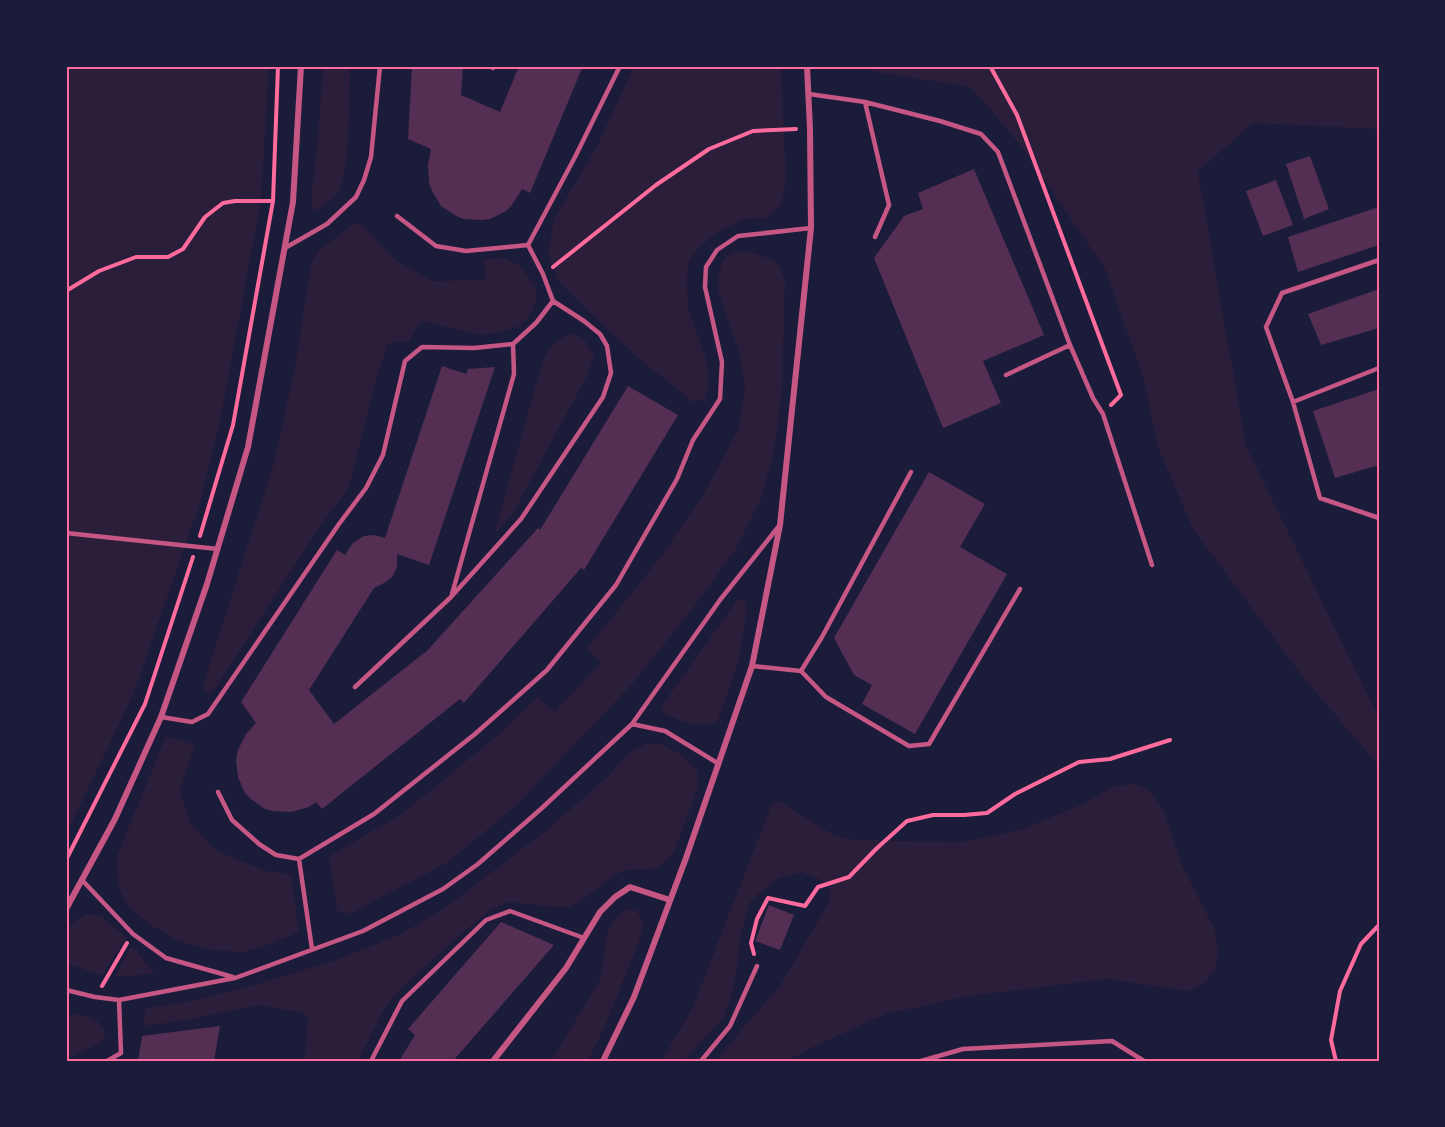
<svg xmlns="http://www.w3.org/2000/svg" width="1445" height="1127" viewBox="0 0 1445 1127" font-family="Barlow,sans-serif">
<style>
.green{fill:#2a1e3b}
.building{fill:#542f53}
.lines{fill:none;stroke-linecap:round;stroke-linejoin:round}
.path{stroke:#ff6b9d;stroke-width:4}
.service{stroke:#c65784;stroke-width:4.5}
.minor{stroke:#c65784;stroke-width:6}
.neatline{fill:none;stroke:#ff6b9d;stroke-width:2}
</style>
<rect width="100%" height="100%" fill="#1b1b3a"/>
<path class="green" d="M 66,66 L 269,66 L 261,200 L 220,422 L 196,519 L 194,520 L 133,695 L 66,835 Z
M 323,66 L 350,66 C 350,89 350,177 338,193 C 333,200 324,206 316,210 L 313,209 L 311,201 L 318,138 Z
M 634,66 L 781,66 L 786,182 L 781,205 L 767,218 L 744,219 L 716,233 L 699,248 L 689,261 L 687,278 L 688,307 L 705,356 L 708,371 L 709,385 L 704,399 L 693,402 L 637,357 L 590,313 L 559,282 L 548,255 L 554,219 L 597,146 Z
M 868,66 L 1379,66 L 1379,129 L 1252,123 L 1198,172 L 1246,446 L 1379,718 L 1379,766 L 1302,676 L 1193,529 L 1158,447 L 1143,377 L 1105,269 L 1022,147 L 971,87 L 875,72 Z
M 355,223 L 364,226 L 395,260 L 433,281 L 483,280 L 486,276 L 484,259 L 505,258 L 520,266 L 535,285 L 537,300 L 531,314 L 520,326 L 496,333 L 479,335 L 426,322 L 419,324 L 409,341 C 402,343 394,341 388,344 L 378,373 L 351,479 L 346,493 L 322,523 L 213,692 L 208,693 L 204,690 L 203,685 L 274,463 L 294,372 L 312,261 L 319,250 Z
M 749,251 L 777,262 L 785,280 L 782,394 L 773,455 L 761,499 L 736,549 L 693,608 L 633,683 L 516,806 L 447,863 L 383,896 L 351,914 L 337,911 L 329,856 L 402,814 L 499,734 L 538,697 L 555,712 L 601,662 L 587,648 L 662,555 L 703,495 L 739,428 L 745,387 L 738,348 L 719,294 L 718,276 L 723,260 L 732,252 Z
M 570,333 L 584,339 L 594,356 L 587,376 L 512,515 L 494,535 L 538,377 C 546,352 546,347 570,333 Z
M 741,598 L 745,601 L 747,607 L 738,663 L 718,720 C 704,731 677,720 663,713 L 661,707 L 735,603 Z
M 166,736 L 195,745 L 180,790 L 190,822 L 215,850 L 266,871 L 291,874 L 299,932 L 270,944 L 244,952 L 211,950 L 179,941 L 149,924 L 128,907 L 118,886 L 117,856 Z
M 646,744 L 660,744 L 679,753 L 697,770 L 698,787 L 674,852 L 665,862 L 655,869 L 624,870 L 611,878 L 585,898 L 571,907 L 554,907 L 510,902 L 491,909 L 458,937 L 400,989 L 383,1011 L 358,1061 L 302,1061 L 305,1055 L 308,1017 L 304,1013 L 258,1005 L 188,1020 L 146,1026 L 143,1018 L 146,1008 L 187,1002 L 258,984 L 333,961 L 401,934 L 446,907 L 548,829 L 609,775 L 629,752 Z
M 1135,784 L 1149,790 L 1164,812 L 1181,863 L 1215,930 L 1218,951 L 1215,970 L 1205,983 L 1188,991 L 1108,979 L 969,996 L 886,1014 L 811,1048 L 787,1061 L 715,1061 L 781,984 L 829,902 L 830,887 L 819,879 L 801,872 L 779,878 L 763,890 L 750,902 L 742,930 L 733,991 L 723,1018 L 684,1061 L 661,1061 L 692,1009 L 771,806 L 775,801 L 781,802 L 835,836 L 857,840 L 963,842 L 1023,829 L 1085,803 L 1114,786 Z
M 629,909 L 637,911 L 643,922 L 642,934 L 605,1026 L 588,1061 L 551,1061 L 600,980 L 606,938 L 612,922 L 622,911 Z
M 87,914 L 101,916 L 126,937 L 102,976 L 69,964 L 66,961 C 66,938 63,923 87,914 Z
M 132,945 L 155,974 L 114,977 Z
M 73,1014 C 91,1016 95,1016 106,1032 L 102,1042 L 66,1060 L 66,1016 Z"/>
<path class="building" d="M 412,66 L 463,66 L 461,95 L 500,112 L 519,66 L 583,66 L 530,193 L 522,189 L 512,205 L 506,211 L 490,219 L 481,220 L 464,219 L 456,216 L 441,206 L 432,191 L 429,183 L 428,165 L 431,149 L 408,139 Z
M 1310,156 L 1329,209 L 1304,219 L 1286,164 Z
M 974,169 L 1044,335 L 983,361 L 1001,403 L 943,428 L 874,258 L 904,216 L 923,209 L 918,193 Z
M 1276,180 L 1293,225 L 1263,236 L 1246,191 Z
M 1379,207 L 1379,245 L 1298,272 L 1288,237 Z
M 1379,289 L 1379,328 L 1321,345 L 1308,314 Z
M 442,366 L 466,374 L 468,369 L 495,367 L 429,565 L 397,554 L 397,567 L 393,576 L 386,582 L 374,588 L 309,690 L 334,724 L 424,653 L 425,653 L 538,528 L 540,530 L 628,386 L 678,415 L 584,570 L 581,568 L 464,703 L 460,699 L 322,809 L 316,802 L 309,807 L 291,812 L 273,811 L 265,809 L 251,799 L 245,793 L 238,777 L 236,759 L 238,750 L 246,734 L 256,723 L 241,702 L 337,550 L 345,555 L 353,543 L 364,536 L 374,535 L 385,538 Z
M 1379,389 L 1379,465 L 1335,478 L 1313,411 Z
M 929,472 L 985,504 L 960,547 L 1007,574 L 915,734 L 862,704 L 872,685 L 854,675 L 834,638 Z
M 769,905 L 794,915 L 780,950 L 755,941 Z
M 501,922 L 554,945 L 453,1061 L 399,1061 L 415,1035 L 408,1029 Z
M 220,1026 L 214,1061 L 138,1061 L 142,1036 Z"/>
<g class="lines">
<path class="path" d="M 990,66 L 1017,115 L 1121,395 L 1111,405
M 553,267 L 656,185 L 709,149 L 753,131 L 796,129
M 66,291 L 99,271 L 136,257 L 168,257 L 183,249 L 205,217 L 223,203 L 235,201 L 273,201
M 200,536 L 233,425 L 273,201 L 278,66
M 66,860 L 145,704 L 193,557
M 754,954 L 751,943 L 757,919 L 768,898 L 805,906 L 818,887 L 849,877 L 876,849 L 907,821 L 933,815 L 964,815 L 987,813 L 1015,794 L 1079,762 L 1110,759 L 1170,740
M 102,986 L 127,943
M 1336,1061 L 1331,1040 L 1340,991 L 1361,944 L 1379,925"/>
<path class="service" d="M 493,68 L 494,66
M 809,94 L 865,102 L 940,121 L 981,134 L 998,152 L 1070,345 L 1093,398 L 1103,414 L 1152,565
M 865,102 L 889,205 L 875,237
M 528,245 L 575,157 L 620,66
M 285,248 L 327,224 L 356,197 L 364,180 L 371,157 L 380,66
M 1379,260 L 1282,293 L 1266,327 L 1293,402 L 1379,368
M 1006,375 L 1070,345
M 1293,402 L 1320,498 L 1379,518
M 66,533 L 218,549
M 452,594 L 514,374 L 513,344
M 752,666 L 801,671 L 822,637 L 911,472
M 801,671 L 826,697 L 909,746 L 929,744 L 1020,589
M 355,687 L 451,597 L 521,519 L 603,397 L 611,373 L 607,346 L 600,334 L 584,321 L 553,301
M 161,717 L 192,722 L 208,714 L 339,524 L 366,488 L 383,455 L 405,361 L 422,347 L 474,348 L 513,344 L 536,323 L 553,301 L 543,274 L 528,245 L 466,251 L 436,246 L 397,216
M 632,724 L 720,600 L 779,526
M 218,792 L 232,820 L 259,844 L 276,855 L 299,859
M 82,880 L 133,934 L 166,958 L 233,977
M 312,949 L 299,859 L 374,814 L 475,734 L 547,670 L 616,585 L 677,479 L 693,440 L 720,399 L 722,362 L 705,287 L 706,267 L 717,250 L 738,236 L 811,228
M 66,990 L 95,997 L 119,1000 L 235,978 L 363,931 L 443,889 L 478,864 L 542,808 L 632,724 L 665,731 L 719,764
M 107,1061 L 121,1053 L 119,1000
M 371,1061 L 402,1001 L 486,920 L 510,911 L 584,938
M 701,1061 L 730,1026 L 757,966
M 921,1061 L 963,1049 L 1112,1041 L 1144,1061"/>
<path class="minor" d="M 66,909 L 115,819 L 161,717 L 207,584 L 248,447 L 293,202 L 301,66
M 493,1061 L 566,968 L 600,912 L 615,897 L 630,887 L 670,900
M 603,1061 L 634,997 L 686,858 L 752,666 L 780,525 L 811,228 L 810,129 L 807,66"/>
</g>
<rect width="1445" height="1127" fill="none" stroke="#1b1b3a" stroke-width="135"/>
<rect x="68" y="68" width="1310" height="992" class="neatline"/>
</svg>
